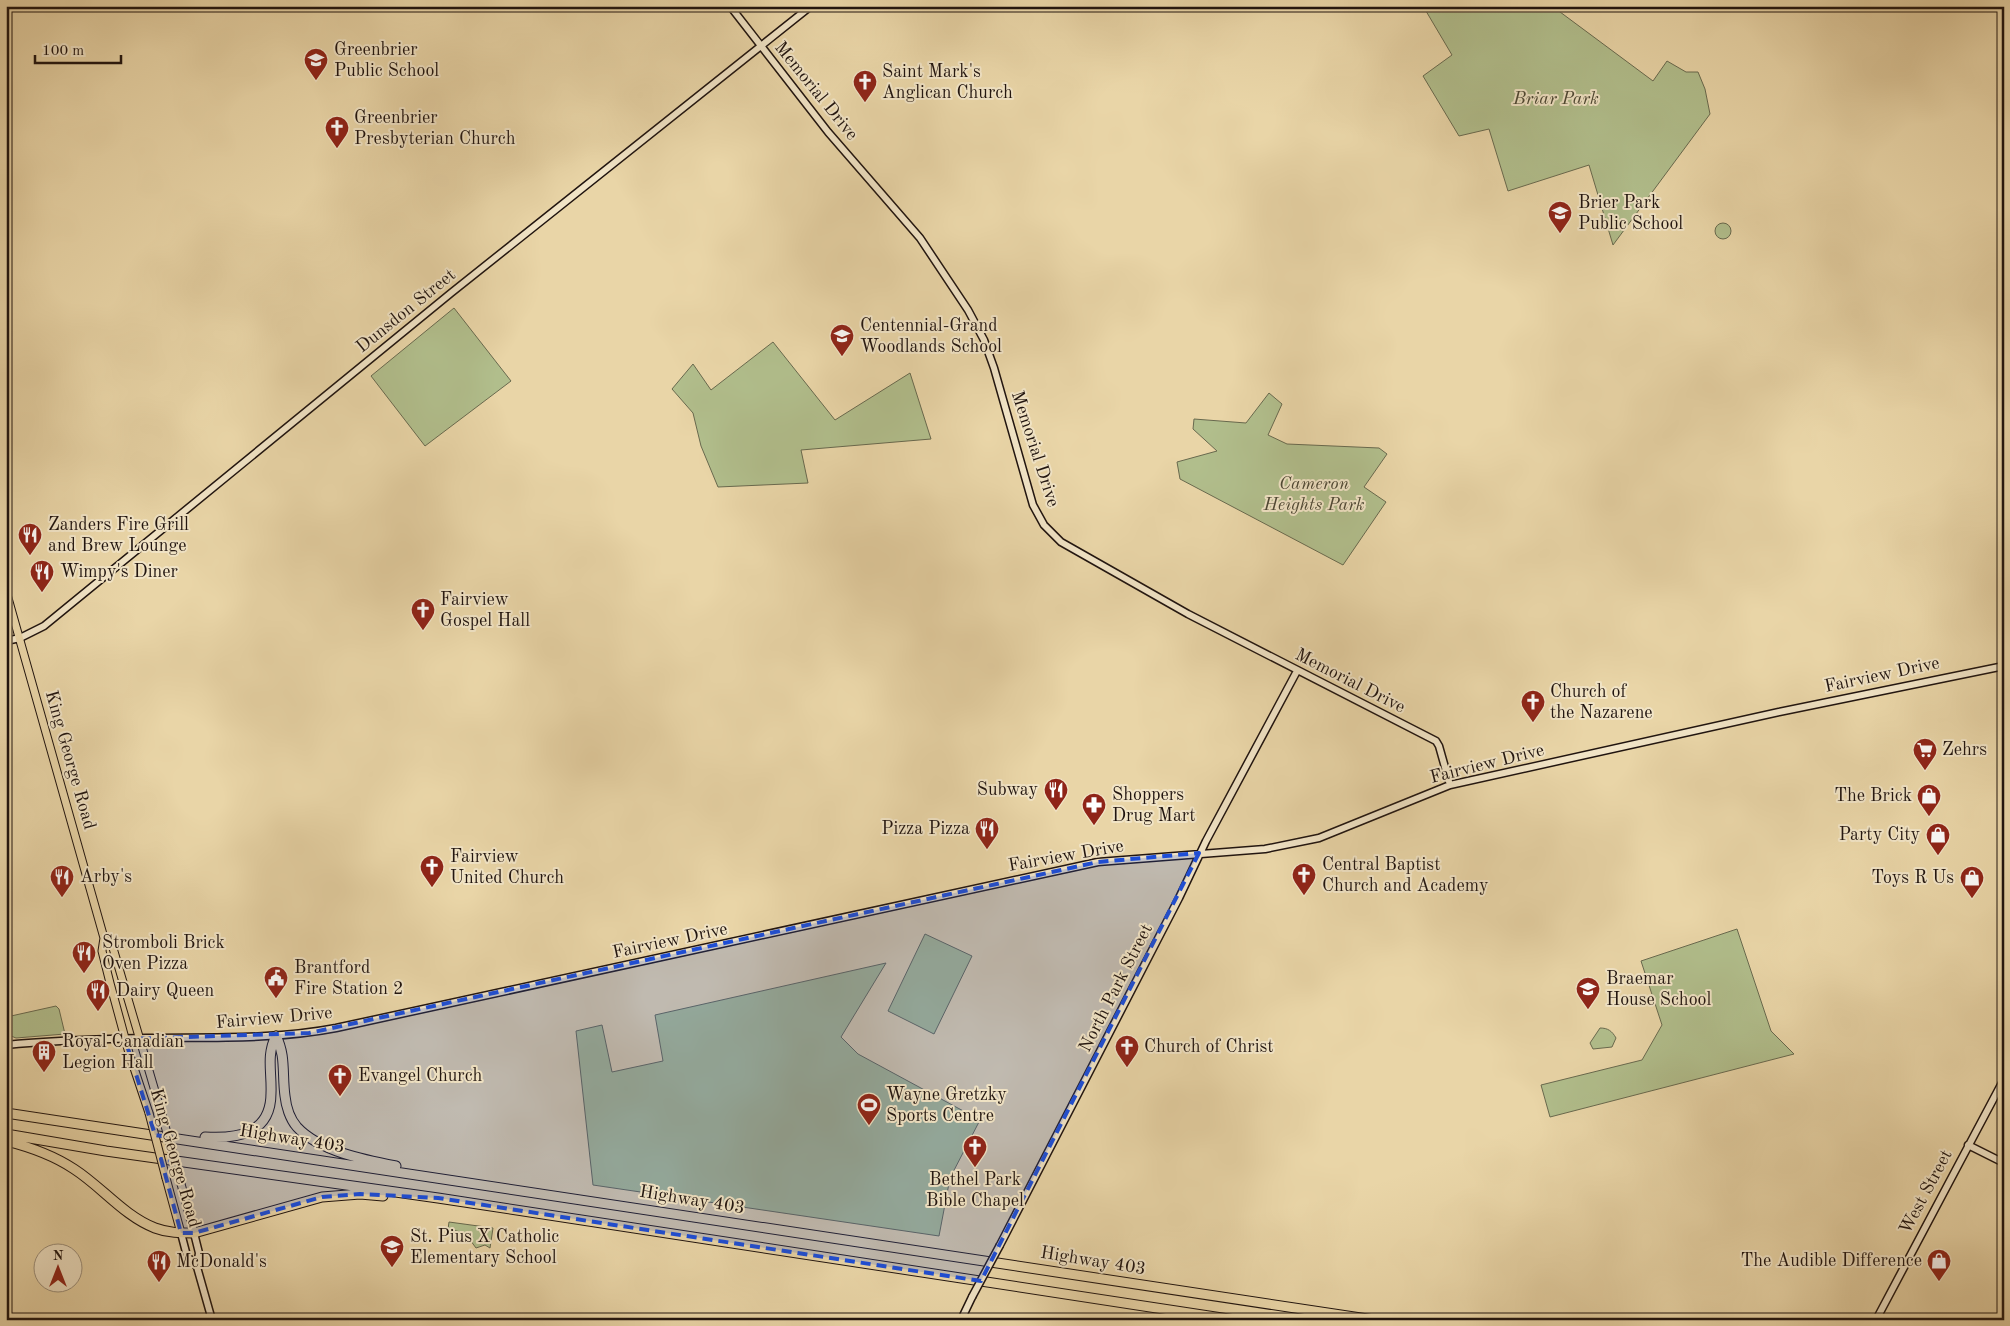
<svg xmlns="http://www.w3.org/2000/svg" width="2010" height="1326" viewBox="0 0 2010 1326" font-family="'Old Standard TT',serif">
<style>
.green{fill:#b1be8c;stroke:#68694e}
.lines{fill:none;stroke-linecap:round;stroke-linejoin:round}
.secondary-casing{stroke:#20140f;stroke-width:9}
.primary-casing{stroke:#20140f;stroke-width:9}
.highway-casing{stroke:#20140f;stroke-width:11}
.secondary{stroke:#f1e4c6;stroke-width:6}
.primary{stroke:#e9d5a7;stroke-width:7}
.highway{stroke:#e9d5a7;stroke-width:9}
.secondary-bridge-casing{stroke:#20140f;stroke-width:9;stroke-linecap:butt}
.primary-bridge-casing{stroke:#20140f;stroke-width:9;stroke-linecap:butt}
.secondary-bridge{stroke:#f1e4c6;stroke-width:6}
.primary-bridge{stroke:#e9d5a7;stroke-width:7}
.marked{fill:#1d4ed8;fill-opacity:0.2;stroke:#1d4ed8;stroke-width:4;stroke-dasharray:10 6;stroke-linejoin:round}
.labels{text-anchor:middle;dominant-baseline:central;stroke-width:4;stroke-linejoin:round;paint-order:stroke}
.poi-label{font-size:18px;fill:#20140f;stroke:#f1e4c6;text-anchor:start}
.street-label{font-size:18px;fill:#20140f;stroke:#f1e4c6}
.park-label{font-size:18px;font-style:italic;fill:#4c4734;stroke:#f1e4c6}
</style>
<rect width="100%" height="100%" fill="#e9d5a7"/>
<filter id="stains"><feTurbulence type="fractalNoise" baseFrequency=".004" numOctaves="4"/><feColorMatrix values="0 0 0 0 .2 0 0 0 0 .09 0 0 0 0 .02 0 0 0 .5 -.17"/></filter>
<radialGradient id="worn" r=".72"><stop offset=".6" stop-color="#630" stop-opacity="0"/><stop offset="1" stop-color="#630" stop-opacity=".3"/></radialGradient>
<path class="green" d="M 1423,6 L 1552,6 L 1653,81 L 1667,61 L 1686,72 L 1698,72 L 1705,89 L 1710,114 L 1613,245 L 1589,165 L 1508,191 L 1489,129 L 1459,136 L 1423,76 L 1452,55 Z
M1715 231a8 8 0 1 1 16 0a8 8 0 1 1-16 0Z
M 454,308 L 511,381 L 425,446 L 371,376 Z
M 773,342 L 835,420 L 910,373 L 931,439 L 801,450 L 808,483 L 718,487 L 701,446 L 693,413 L 672,389 L 693,364 L 711,390 Z
M 1269,393 L 1282,404 L 1268,435 L 1287,444 L 1379,448 L 1387,454 L 1364,487 L 1386,502 L 1343,565 L 1180,479 L 1177,462 L 1217,451 L 1193,429 L 1194,419 L 1246,423 Z
M 1737,929 L 1771,1031 L 1794,1054 L 1550,1117 L 1541,1085 L 1642,1060 L 1662,1025 L 1641,961 Z
M 925,934 L 972,956 L 934,1034 L 888,1011 Z
M 886,963 L 841,1037 L 858,1054 L 980,1120 L 950,1178 L 939,1236 L 593,1185 L 576,1031 L 602,1025 L 612,1072 L 663,1061 L 655,1015 Z
M 56,1006 L 59,1009 L 65,1034 L 16,1038 L 11,1036 L 8,1021 L 11,1016 Z
M 1600,1028 C 1608,1028 1612,1031 1616,1038 L 1612,1047 L 1593,1049 L 1590,1043 Z
M 449,1222 L 493,1228 L 490,1248 L 485,1245 L 476,1248 L 465,1233 L 448,1229 Z"/>
<g class="lines">
<defs>
<path id="secondary" d="M 730,6 L 828,132 L 920,238 L 968,310 L 984,340 L 994,368 L 1033,505 L 1044,525 L 1061,542 L 1188,614 L 1436,741 L 1439,746 L 1450,785
M 6,641 L 20,638 L 44,626 L 451,293 L 811,6
M 6,1045 C 53,1040 100,1039 147,1038 C 210,1037 274,1040 336,1028 L 1098,862 L 1265,849 L 1319,838 L 1450,785 L 1779,712 L 2004,666
M 1968,1145 L 2004,1163
M 181,1233 L 187,1256 L 197,1267
M 194,1233 L 199,1253 L 197,1267 L 212,1320
M 1000,1245 L 1179,898 L 1206,841 L 1297,671
M 961,1320 L 972,1297
M 1876,1320 L 2004,1079"/>
<path id="primary" d="M 6,591 L 104,938 L 113,948 L 162,1115
M 104,938 L 102,951 L 110,983 L 129,1053 L 149,1113
M 166,1178 L 181,1233
M 180,1180 L 194,1233"/>
<path id="highway" d="M 276,1036 C 286,1055 282,1075 285,1096 C 286,1106 290,1119 297,1127 C 319,1151 365,1160 396,1166
M 6,1113 L 1374,1320
M 6,1134 L 106,1151 L 438,1198 L 1235,1320
M 205,1137 C 237,1139 271,1134 271,1093 C 272,1073 266,1055 276,1036
M 6,1141 C 30,1147 53,1155 74,1169 C 102,1187 124,1216 155,1228 C 168,1233 181,1233 194,1233 L 322,1197 L 360,1194 L 383,1196"/>
</defs>
<use href="#secondary" class="secondary-casing"/>
<use href="#primary" class="primary-casing"/>
<use href="#highway" class="highway-casing"/>
<use href="#secondary" class="secondary"/>
<use href="#primary" class="primary"/>
<use href="#highway" class="highway"/>
<defs>
<path id="secondary-bridge" d="M 972,1297 L 1000,1245"/>
<path id="primary-bridge" d="M 149,1113 L 166,1178
M 162,1115 L 180,1180"/>
</defs>
<use href="#secondary-bridge" class="secondary-bridge-casing"/>
<use href="#primary-bridge" class="primary-bridge-casing"/>
<use href="#secondary-bridge" class="secondary-bridge"/>
<use href="#primary-bridge" class="primary-bridge"/>
</g>
<path class="marked" d="M 1199,853 L 981,1281 L 438,1198 L 360,1194 L 322,1197 L 194,1233 L 181,1233 L 161,1159 L 174,1161 L 168,1137 L 155,1135 L 125,1039 L 309,1033 L 1098,862 Z"/>
<defs>
<symbol id="school-pin" viewBox="-11 -11 22 30"><path d="M0 17L-7.5 6A9.5 9.5 0 1 1 7.5 6Z" fill="#8f2418" stroke="#f1e4c6"/><path d="M0-5L7-2L0 1L-7-2ZM-4 1L0 2.5L4 1V4Q0 6-4 4Z" fill="#fff"/></symbol>
<symbol id="church-pin" viewBox="-11 -11 22 30"><path d="M0 17L-7.5 6A9.5 9.5 0 1 1 7.5 6Z" fill="#8f2418" stroke="#f1e4c6"/><path d="M-1.2-6h2.4v3.5h3.3v2.4h-3.3V6h-2.4V-.1h-3.3v-2.4h3.3Z" fill="#fff"/></symbol>
<symbol id="restaurant-pin" viewBox="-11 -11 22 30"><path d="M0 17L-7.5 6A9.5 9.5 0 1 1 7.5 6Z" fill="#8f2418" stroke="#f1e4c6"/><path d="M-5-6h1v4h1v-4h1v4h1v-4h1v5L-1.5 .5V6h-2V.5L-5-1ZM5-6V6H3V1.5H1.5Q1.5-4 5-6Z" fill="#fff"/></symbol>
<symbol id="supermarket-pin" viewBox="-11 -11 22 30"><path d="M0 17L-7.5 6A9.5 9.5 0 1 1 7.5 6Z" fill="#8f2418" stroke="#f1e4c6"/><path d="M-6-5.5h2.5l.6 2H6L4.5 2H-2.5L-4.4-4H-6ZM-1.5 3.2a1.3 1.3 0 1 0 .1 0ZM3 3.2a1.3 1.3 0 1 0 .1 0Z" fill="#fff"/></symbol>
<symbol id="shop-pin" viewBox="-11 -11 22 30"><path d="M0 17L-7.5 6A9.5 9.5 0 1 1 7.5 6Z" fill="#8f2418" stroke="#f1e4c6"/><path d="M-5-2.5h2.3a2.7 3.5 0 0 1 5.4 0H5L5.5 6h-11ZM-1.5-2.5h3a1.5 2.3 0 0 0-3 0Z" fill="#fff"/></symbol>
<symbol id="pharmacy-pin" viewBox="-11 -11 22 30"><path d="M0 17L-7.5 6A9.5 9.5 0 1 1 7.5 6Z" fill="#8f2418" stroke="#f1e4c6"/><path d="M-2-6h4v4h4v4h-4v4h-4v-4h-4v-4h4Z" fill="#fff"/></symbol>
<symbol id="civic-pin" viewBox="-11 -11 22 30"><path d="M0 17L-7.5 6A9.5 9.5 0 1 1 7.5 6Z" fill="#8f2418" stroke="#f1e4c6"/><path d="M-.6-6.5H3V-4.5H.6V-3L4-1V1h2V6H-6V1h2V-1L-.6-3ZM-1.2 2.5V6h2.4V2.5Z" fill="#fff"/></symbol>
<symbol id="building-pin" viewBox="-11 -11 22 30"><path d="M0 17L-7.5 6A9.5 9.5 0 1 1 7.5 6Z" fill="#8f2418" stroke="#f1e4c6"/><path d="M-4-6H4V6H1V3H-1V6H-4ZM-2.5-4.3h1.7v1.8h-1.7ZM.8-4.3h1.7v1.8H.8ZM-2.5-1h1.7V.8h-1.7ZM.8-1h1.7V.8H.8Z" fill="#fff"/></symbol>
<symbol id="stadium-pin" viewBox="-11 -11 22 30"><path d="M0 17L-7.5 6A9.5 9.5 0 1 1 7.5 6Z" fill="#8f2418" stroke="#f1e4c6"/><path d="M0-5a6.5 5 0 1 0 0 10a6.5 5 0 1 0 0-10ZM-3.5-1.8h7v3.6h-7Z" fill="#fff"/></symbol>
</defs>
<g fill-rule="evenodd">
<use href="#school-pin" x="302" y="46" width="28" height="38"/>
<use href="#church-pin" x="851" y="68" width="28" height="38"/>
<use href="#church-pin" x="323" y="114" width="28" height="38"/>
<use href="#school-pin" x="1546" y="199" width="28" height="38"/>
<use href="#school-pin" x="828" y="322" width="28" height="38"/>
<use href="#restaurant-pin" x="16" y="521" width="28" height="38"/>
<use href="#restaurant-pin" x="28" y="558" width="28" height="38"/>
<use href="#church-pin" x="409" y="596" width="28" height="38"/>
<use href="#church-pin" x="1519" y="688" width="28" height="38"/>
<use href="#supermarket-pin" x="1911" y="736" width="28" height="38"/>
<use href="#restaurant-pin" x="1042" y="776" width="28" height="38"/>
<use href="#shop-pin" x="1915" y="782" width="28" height="38"/>
<use href="#pharmacy-pin" x="1080" y="791" width="28" height="38"/>
<use href="#restaurant-pin" x="973" y="815" width="28" height="38"/>
<use href="#shop-pin" x="1924" y="821" width="28" height="38"/>
<use href="#church-pin" x="418" y="853" width="28" height="38"/>
<use href="#church-pin" x="1290" y="861" width="28" height="38"/>
<use href="#restaurant-pin" x="48" y="863" width="28" height="38"/>
<use href="#shop-pin" x="1958" y="864" width="28" height="38"/>
<use href="#restaurant-pin" x="70" y="939" width="28" height="38"/>
<use href="#civic-pin" x="262" y="964" width="28" height="38"/>
<use href="#school-pin" x="1574" y="975" width="28" height="38"/>
<use href="#restaurant-pin" x="84" y="977" width="28" height="38"/>
<use href="#church-pin" x="1113" y="1033" width="28" height="38"/>
<use href="#building-pin" x="30" y="1038" width="28" height="38"/>
<use href="#church-pin" x="326" y="1062" width="28" height="38"/>
<use href="#stadium-pin" x="855" y="1091" width="28" height="38"/>
<use href="#church-pin" x="961" y="1133" width="28" height="38"/>
<use href="#school-pin" x="378" y="1233" width="28" height="38"/>
<use href="#shop-pin" x="1925" y="1247" width="28" height="38"/>
<use href="#restaurant-pin" x="145" y="1248" width="28" height="38"/>
</g>
<g class="labels">
<g class="poi-label">
<text x="334" y="50">Greenbrier<tspan x="334" dy="21">Public School</tspan></text>
<text x="882" y="72">Saint Mark's<tspan x="882" dy="21">Anglican Church</tspan></text>
<text x="354" y="118">Greenbrier<tspan x="354" dy="21">Presbyterian Church</tspan></text>
<text x="1578" y="203">Brier Park<tspan x="1578" dy="21">Public School</tspan></text>
<text x="860" y="326">Centennial-Grand<tspan x="860" dy="21">Woodlands School</tspan></text>
<text x="48" y="525">Zanders Fire Grill<tspan x="48" dy="21">and Brew Lounge</tspan></text>
<text x="60" y="572">Wimpy's Diner</text>
<text x="440" y="600">Fairview<tspan x="440" dy="21">Gospel Hall</tspan></text>
<text x="1550" y="692">Church of<tspan x="1550" dy="21">the Nazarene</tspan></text>
<text x="1942" y="750">Zehrs</text>
<text x="1038" y="790" text-anchor="end">Subway</text>
<text x="1112" y="795">Shoppers<tspan x="1112" dy="21">Drug Mart</tspan></text>
<text x="1912" y="796" text-anchor="end">The Brick</text>
<text x="970" y="829" text-anchor="end">Pizza Pizza</text>
<text x="1920" y="835" text-anchor="end">Party City</text>
<text x="450" y="857">Fairview<tspan x="450" dy="21">United Church</tspan></text>
<text x="1322" y="865">Central Baptist<tspan x="1322" dy="21">Church and Academy</tspan></text>
<text x="80" y="877">Arby's</text>
<text x="1954" y="878" text-anchor="end">Toys R Us</text>
<text x="102" y="943">Stromboli Brick<tspan x="102" dy="21">Oven Pizza</tspan></text>
<text x="294" y="968">Brantford<tspan x="294" dy="21">Fire Station 2</tspan></text>
<text x="1606" y="979">Braemar<tspan x="1606" dy="21">House School</tspan></text>
<text x="116" y="991">Dairy Queen</text>
<text x="62" y="1042">Royal Canadian<tspan x="62" dy="21">Legion Hall</tspan></text>
<text x="1144" y="1047">Church of Christ</text>
<text x="358" y="1076">Evangel Church</text>
<text x="886" y="1095">Wayne Gretzky<tspan x="886" dy="21">Sports Centre</tspan></text>
<text x="975" y="1180" text-anchor="middle">Bethel Park<tspan x="975" dy="21">Bible Chapel</tspan></text>
<text x="410" y="1237">St. Pius X Catholic<tspan x="410" dy="21">Elementary School</tspan></text>
<text x="1922" y="1261" text-anchor="end">The Audible Difference</text>
<text x="176" y="1262">McDonald's</text>
</g>
<g class="street-label">
<text transform="translate(816 91) rotate(51)">Memorial Drive</text>
<text transform="translate(406 311) rotate(-39)">Dunsdon Street</text>
<text transform="translate(1035 449) rotate(72)">Memorial Drive</text>
<text transform="translate(1882 675) rotate(-12)">Fairview Drive</text>
<text transform="translate(1350 681) rotate(27)">Memorial Drive</text>
<text transform="translate(70 760) rotate(74)">King George Road</text>
<text transform="translate(1487 764) rotate(-14)">Fairview Drive</text>
<text transform="translate(1066 856) rotate(-10)">Fairview Drive</text>
<text transform="translate(670 941) rotate(-12)">Fairview Drive</text>
<text transform="translate(1116 988) rotate(-63)">North Park Street</text>
<text transform="translate(274 1018) rotate(-5)">Fairview Drive</text>
<text transform="translate(292 1139) rotate(9)">Highway 403</text>
<text transform="translate(175 1158) rotate(74)">King George Road</text>
<text transform="translate(1926 1192) rotate(-62)">West Street</text>
<text transform="translate(692 1200) rotate(9)">Highway 403</text>
<text transform="translate(1093 1261) rotate(9)">Highway 403</text>
</g>
<g class="park-label">
<text x="1556" y="99">Briar Park</text>
<text x="1314" y="484">Cameron<tspan x="1314" dy="21">Heights Park</tspan></text>
</g>
</g>
<rect width="2010" height="1326" fill="none" stroke="#e9d5a7" stroke-width="25"/>
<rect x="8" y="8" width="1995" height="1311" fill="none" stroke="#20140f" stroke-width="2.5"/>
<rect x="12" y="12" width="1985" height="1301" fill="none" stroke="#20140f"/>
<g transform="translate(58 1268)"><circle r="24" fill="#f1e4c6" stroke="#9d917d"/>
<path d="M0-4L9 19L0 12L-9 19Z" fill="#8f2418"/>
<text y="-8" font-size="14" font-weight="bold" text-anchor="middle" fill="#20140f">N</text>
</g>
<path d="M35 55v8h86v-8" fill="none" stroke="#20140f" stroke-width="2.5"/>
<text x="42" y="55" font-size="15" fill="#20140f" stroke="#f1e4c6" stroke-width="4" paint-order="stroke">100 m</text>
<rect width="100%" height="100%" filter="url(#stains)"/>
<rect width="100%" height="100%" fill="url(#worn)"/>
</svg>
